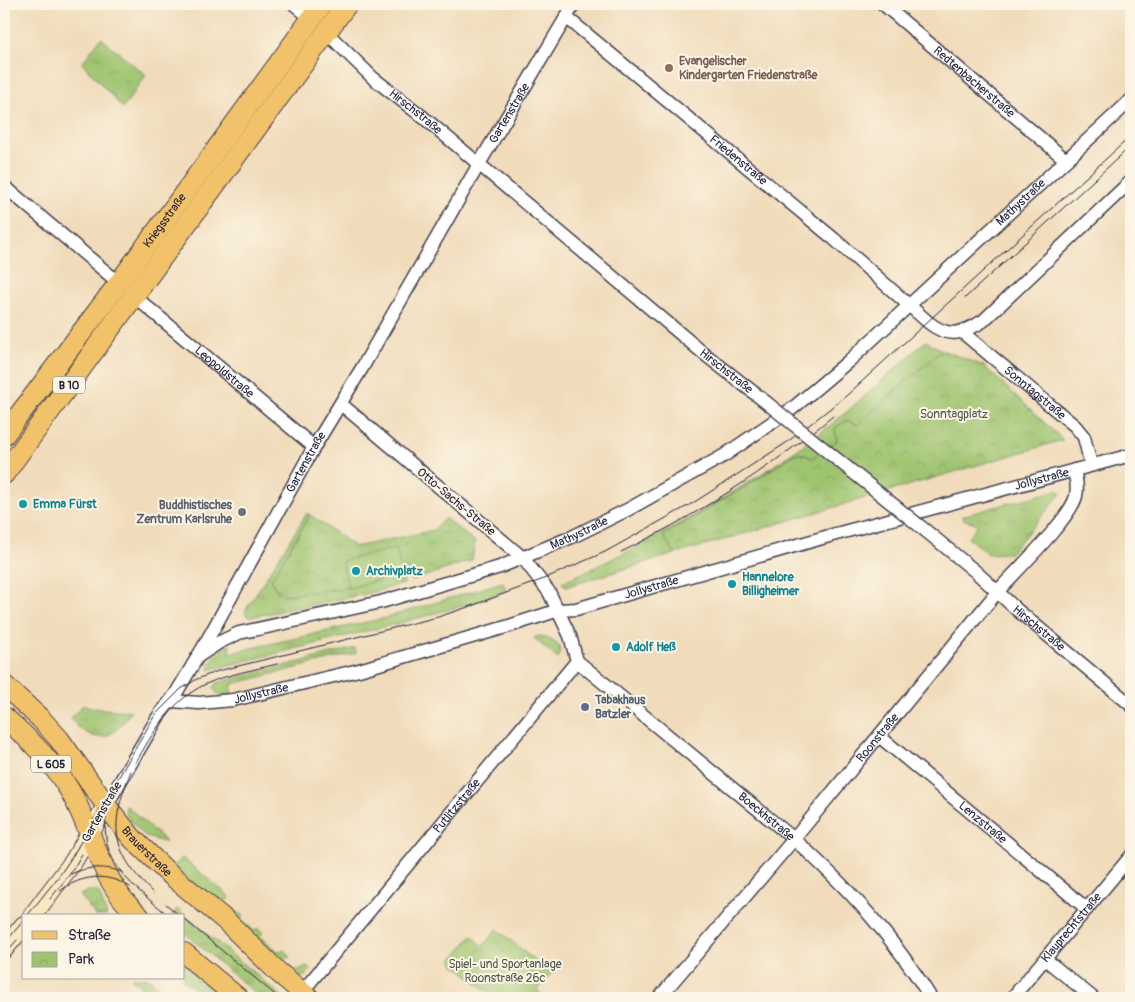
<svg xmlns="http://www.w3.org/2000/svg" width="1135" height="1002" viewBox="0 0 1135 1002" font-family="Pangolin,sans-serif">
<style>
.grass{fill:url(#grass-tufts);stroke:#607355}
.park{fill:url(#park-crowns);stroke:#607355}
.pitch{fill:#9fc46f;stroke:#607355}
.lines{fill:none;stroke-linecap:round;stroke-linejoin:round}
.street-casing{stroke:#413e4e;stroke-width:15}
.secondary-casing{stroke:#413e4e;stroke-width:20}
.primary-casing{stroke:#413e4e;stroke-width:22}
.street{stroke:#fff;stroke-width:12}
.secondary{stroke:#fae7c3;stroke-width:18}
.primary{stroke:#f2c26a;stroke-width:20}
.tram{stroke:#22223b;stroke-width:1}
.street-bridge-casing{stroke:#413e4e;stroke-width:15;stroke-linecap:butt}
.street-bridge{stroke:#fff;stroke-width:12}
.education-dot{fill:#8d6e63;stroke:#fcf5e5;stroke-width:2}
.culture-dot{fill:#0f9aa8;stroke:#fcf5e5;stroke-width:2}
.worship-dot{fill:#6b7280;stroke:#fcf5e5;stroke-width:2}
.service-dot{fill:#5c6f8a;stroke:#fcf5e5;stroke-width:2}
.labels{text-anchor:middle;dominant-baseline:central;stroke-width:4;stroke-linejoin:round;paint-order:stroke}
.shield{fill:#fcf5e5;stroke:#63616e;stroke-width:1}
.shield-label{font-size:11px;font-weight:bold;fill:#22223b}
.education-label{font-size:12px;font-weight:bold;fill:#785e54;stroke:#fcf5e5;text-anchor:start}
.street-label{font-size:12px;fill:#22223b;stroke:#fcf5e5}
.park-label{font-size:12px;fill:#4e5b4d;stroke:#fcf5e5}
.culture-label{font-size:12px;font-weight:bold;fill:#0d838f;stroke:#fcf5e5;text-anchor:start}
.worship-label{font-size:12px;font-weight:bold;fill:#5b616d;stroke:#fcf5e5;text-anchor:end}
.service-label{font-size:12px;font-weight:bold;fill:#4e5e75;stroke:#fcf5e5;text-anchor:start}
</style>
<defs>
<pattern id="grass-tufts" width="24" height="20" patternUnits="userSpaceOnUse" patternTransform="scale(1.25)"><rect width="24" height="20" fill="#9fc46f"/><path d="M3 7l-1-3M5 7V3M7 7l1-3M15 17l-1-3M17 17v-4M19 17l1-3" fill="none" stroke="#89a861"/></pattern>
<pattern id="park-crowns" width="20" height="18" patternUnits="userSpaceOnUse" patternTransform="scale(1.25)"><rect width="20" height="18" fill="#9fc46f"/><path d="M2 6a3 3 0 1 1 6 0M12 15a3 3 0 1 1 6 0" fill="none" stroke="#89a861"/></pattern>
</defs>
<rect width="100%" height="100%" fill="#fcf5e5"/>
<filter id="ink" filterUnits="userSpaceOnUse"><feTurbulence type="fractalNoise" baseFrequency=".02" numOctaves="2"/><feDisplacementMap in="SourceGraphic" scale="10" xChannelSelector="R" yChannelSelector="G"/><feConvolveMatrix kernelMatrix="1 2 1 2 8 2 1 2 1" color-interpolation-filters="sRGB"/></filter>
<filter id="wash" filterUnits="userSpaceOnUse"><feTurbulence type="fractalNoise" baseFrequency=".0096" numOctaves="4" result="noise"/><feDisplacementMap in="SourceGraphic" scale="20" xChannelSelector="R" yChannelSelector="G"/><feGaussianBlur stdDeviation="1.12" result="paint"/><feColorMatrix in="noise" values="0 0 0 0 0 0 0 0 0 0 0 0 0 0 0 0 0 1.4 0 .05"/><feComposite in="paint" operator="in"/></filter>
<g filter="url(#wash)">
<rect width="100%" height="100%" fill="#f0dbba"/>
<path class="grass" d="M 101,38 L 146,75 L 123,108 L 82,63 Z
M 926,341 L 942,350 L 857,425 L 847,420 L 835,428 L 837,441 L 812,459 L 805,454 L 794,454 L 751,483 L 663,535 L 675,554 L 568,586 L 564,585 L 562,582 C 618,558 671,530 723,498 C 765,472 807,445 844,414 C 872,390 899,365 926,341 Z
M 1058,490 L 1061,494 L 1010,553 L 988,554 L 968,538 L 978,524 L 963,519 L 962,516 Z
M 307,513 L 310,515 L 272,578 L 272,583 L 278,592 L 341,589 L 402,574 L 404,584 L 361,595 L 251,617 L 247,616 L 245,612 L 247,608 Z
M 503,582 L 506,590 L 473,603 L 396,624 L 209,670 C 211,657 219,651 230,644 L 230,653 L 385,618 Z
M 539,636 L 546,637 L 559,645 L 560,652 L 558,659 L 534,638 Z
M 355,648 L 356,653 L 232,684 L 231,695 L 219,696 L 213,687 L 217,683 L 236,678 Z
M 83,705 L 100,709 L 131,711 C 113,740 97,747 71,720 L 70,719 Z
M 126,805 L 166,842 C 141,838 141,832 125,814 Z
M 182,858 L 229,896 L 230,899 L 214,901 L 173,868 Z
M 88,891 L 95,891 L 99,893 L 107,916 L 96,916 L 80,895 Z
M 177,909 L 284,998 L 261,998 L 184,933 L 184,916 L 171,916 Z
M 232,909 L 243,916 L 241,919 L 254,931 L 258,928 L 263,933 L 260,936 L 278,951 L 284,950 L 291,957 L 282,959 L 286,967 L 289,967 L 291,972 L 307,967 L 310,970 L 306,976 L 297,977 L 293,976 L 225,910 Z
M 184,963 L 200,977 L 197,981 L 201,985 L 204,980 L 226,998 L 205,998 L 181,978 L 184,978 Z
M 131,978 L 148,978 L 170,996 L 176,989 L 187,998 L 156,998 Z"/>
<path class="park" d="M 942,350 L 984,366 L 1063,440 L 675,554 L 663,535 L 751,483 L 794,454 L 805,454 L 812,459 L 837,441 L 835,428 L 847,420 L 857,425 Z
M 310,515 L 355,547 L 434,530 L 445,518 L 475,542 L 472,560 L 412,581 L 409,572 L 348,588 L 284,595 C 277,591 272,586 272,578 Z
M 497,929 L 551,974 L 537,991 L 546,998 L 495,998 L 451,961 L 472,936 L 483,946 Z"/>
<path class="pitch" d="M 396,548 L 402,574 L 348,588 L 342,561 Z"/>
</g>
<g filter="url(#ink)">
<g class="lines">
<defs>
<g id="street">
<path d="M 294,4 L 311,18"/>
<path id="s1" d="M 883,4 L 1066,160"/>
<path id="s2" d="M 566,17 L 834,239 L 928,322 C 949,339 961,334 983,321 L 1131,181"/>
<path id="s3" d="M 326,32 L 373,78 L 423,117 L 702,352 L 767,403"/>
<path d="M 4,186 L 119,283"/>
<path id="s4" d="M 134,296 L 314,447"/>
<path id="s5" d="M 962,332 L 1075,426 L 1084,437 L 1091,465"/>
<path id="s6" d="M 926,531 L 976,572 L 1016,609 L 1131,705"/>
<path id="s7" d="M 197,657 L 220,642 L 239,633 L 381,602 L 500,567 L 574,536 L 629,509 L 725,455 L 793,408 L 850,360 L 1131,100"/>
<path id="s8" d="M 577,661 L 794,839 C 848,888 892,935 931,998"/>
<path id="s9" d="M 171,701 L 199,703 L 233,700 L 359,670 L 506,627 L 559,610 L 576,609 L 836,534 L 1131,455"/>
<path id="s10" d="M 879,736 L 1087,909"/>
<path id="s11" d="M 106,806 L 158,717 L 175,695 L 204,646 L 314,447 L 362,368 L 479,164 L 574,4"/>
<path d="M 1045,959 L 1093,998"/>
<path id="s12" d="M 302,992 L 577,661 L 570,636 L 549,592 L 523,558 L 341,404"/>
<path id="s13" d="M 659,998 L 794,839 L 998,591 C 1015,572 1071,518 1076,496 C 1078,487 1076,479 1074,470"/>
<path id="s14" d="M 1012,998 L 1131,856"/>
</g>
<path id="secondary" d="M 32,916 L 73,862 L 106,806
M 4,949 L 24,925"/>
<g id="primary">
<path id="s15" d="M 4,435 L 119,283 L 322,4"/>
<path d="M 4,474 L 347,4"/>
<path id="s16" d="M 4,685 L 41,719 L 59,739 L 111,812 L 133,839 L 165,870 L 225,920 L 278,972 L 309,998"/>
<path d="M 4,717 C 29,739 53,762 70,791 C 94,832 100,883 139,916"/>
<path d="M 184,953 L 238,998"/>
</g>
</defs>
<use href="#street" class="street-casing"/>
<use href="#secondary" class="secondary-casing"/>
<use href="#primary" class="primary-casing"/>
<use href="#street" class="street"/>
<use href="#secondary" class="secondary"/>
<use href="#primary" class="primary"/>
<path class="tram" d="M 965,298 L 1131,146
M 621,552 C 696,516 769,469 833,416
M 135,764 C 153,732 172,700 206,684 C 228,674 254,670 277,664
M 131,771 C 109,826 110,850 153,893
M 109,801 C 93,860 130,883 169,916
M 71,874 C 88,866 104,866 122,872
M 60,891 C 81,875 107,872 130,887
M 50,899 L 70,874 L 82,854
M 166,904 L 180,916
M 27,916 L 59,876 L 72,857 L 155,715 L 181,689 L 197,679 L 218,671 L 438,617 L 471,606 L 541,580 L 605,552 L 693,503 L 786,443 L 846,396 L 1131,136
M 184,919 L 279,998
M 4,944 L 24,920
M 4,955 L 17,940"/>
<defs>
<path id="street-bridge" d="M 767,403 L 926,531"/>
</defs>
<use href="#street-bridge" class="street-bridge-casing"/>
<use href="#street-bridge" class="street-bridge"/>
</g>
</g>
<circle class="education-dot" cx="669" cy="68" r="5"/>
<g class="culture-dot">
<circle cx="23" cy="504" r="5"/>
<circle cx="356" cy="571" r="5"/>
<circle cx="732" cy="584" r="5"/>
<circle cx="616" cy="647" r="5"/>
</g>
<circle class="worship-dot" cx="242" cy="512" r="5"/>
<circle class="service-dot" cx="585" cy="707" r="5"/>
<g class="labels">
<g class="shield">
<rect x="53" y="376.5" width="32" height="17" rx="4"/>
<rect x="31" y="755.5" width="40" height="17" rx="4"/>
</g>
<g class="shield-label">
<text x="69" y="385">B 10</text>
<text x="51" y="764">L 605</text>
</g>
<g class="education-label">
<text x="679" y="61">Evangelischer<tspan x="679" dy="14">Kindergarten Friedenstraße</tspan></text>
</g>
<g class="street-label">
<text stroke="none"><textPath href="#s1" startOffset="120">Redtenbacherstraße</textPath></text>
<text stroke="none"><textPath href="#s3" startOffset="120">Hirschstraße</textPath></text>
<text stroke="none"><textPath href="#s11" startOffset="802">Gartenstraße</textPath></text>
<text stroke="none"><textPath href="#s2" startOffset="224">Friedenstraße</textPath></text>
<text stroke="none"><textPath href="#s7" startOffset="959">Mathystraße</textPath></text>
<text stroke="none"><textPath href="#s15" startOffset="268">Kriegsstraße</textPath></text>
<text stroke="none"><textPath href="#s4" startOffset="118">Leopoldstraße</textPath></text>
<text stroke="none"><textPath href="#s3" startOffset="525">Hirschstraße</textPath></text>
<text stroke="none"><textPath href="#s5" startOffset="95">Sonntagstraße</textPath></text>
<text stroke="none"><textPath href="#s11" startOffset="398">Gartenstraße</textPath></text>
<text stroke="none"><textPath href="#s9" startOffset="901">Jollystraße</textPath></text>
<text transform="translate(456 502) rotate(40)">Otto-Sachs-Straße</text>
<text stroke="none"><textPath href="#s7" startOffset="404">Mathystraße</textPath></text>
<text stroke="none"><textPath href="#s9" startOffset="496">Jollystraße</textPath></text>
<text stroke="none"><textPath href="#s6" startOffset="149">Hirschstraße</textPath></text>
<text stroke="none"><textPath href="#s9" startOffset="91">Jollystraße</textPath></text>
<text stroke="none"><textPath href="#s13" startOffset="340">Roonstraße</textPath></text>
<text stroke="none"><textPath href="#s12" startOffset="242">Putlitzstraße</textPath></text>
<text transform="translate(102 812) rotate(-60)">Gartenstraße</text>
<text stroke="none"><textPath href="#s8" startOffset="245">Boeckhstraße</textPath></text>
<text stroke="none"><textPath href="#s10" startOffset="135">Lenzstraße</textPath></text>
<text stroke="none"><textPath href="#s16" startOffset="220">Brauerstraße</textPath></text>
<text stroke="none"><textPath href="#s14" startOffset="92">Klauprechtstraße</textPath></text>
</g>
<g class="park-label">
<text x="954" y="414">Sonntagplatz</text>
<text x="505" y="964">Spiel- und Sportanlage<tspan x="505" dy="14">Roonstraße 26c</tspan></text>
</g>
<g class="culture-label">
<text x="33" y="504">Emma Fürst</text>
<text x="366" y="571">Archivplatz</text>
<text x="742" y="577">Hannelore<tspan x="742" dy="14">Billigheimer</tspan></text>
<text x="626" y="647">Adolf Heß</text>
</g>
<g class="worship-label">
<text x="232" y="505">Buddhistisches<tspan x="232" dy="14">Zentrum Karlsruhe</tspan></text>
</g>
<g class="service-label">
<text x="595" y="700">Tabakhaus<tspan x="595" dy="14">Batzler</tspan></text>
</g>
</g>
<rect width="1135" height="1002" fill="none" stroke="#fcf5e5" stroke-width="20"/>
<rect x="22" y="914" width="162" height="65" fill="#fcf5e5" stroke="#a5a1a1"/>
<rect x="32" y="931" width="25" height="8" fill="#f2c26a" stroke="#a5a1a1"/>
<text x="68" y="940" font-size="15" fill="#22223b">Straße</text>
<rect x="32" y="952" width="25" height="15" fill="url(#park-crowns)" stroke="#a5a1a1"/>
<text x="68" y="964" font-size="15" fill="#22223b">Park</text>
</svg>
